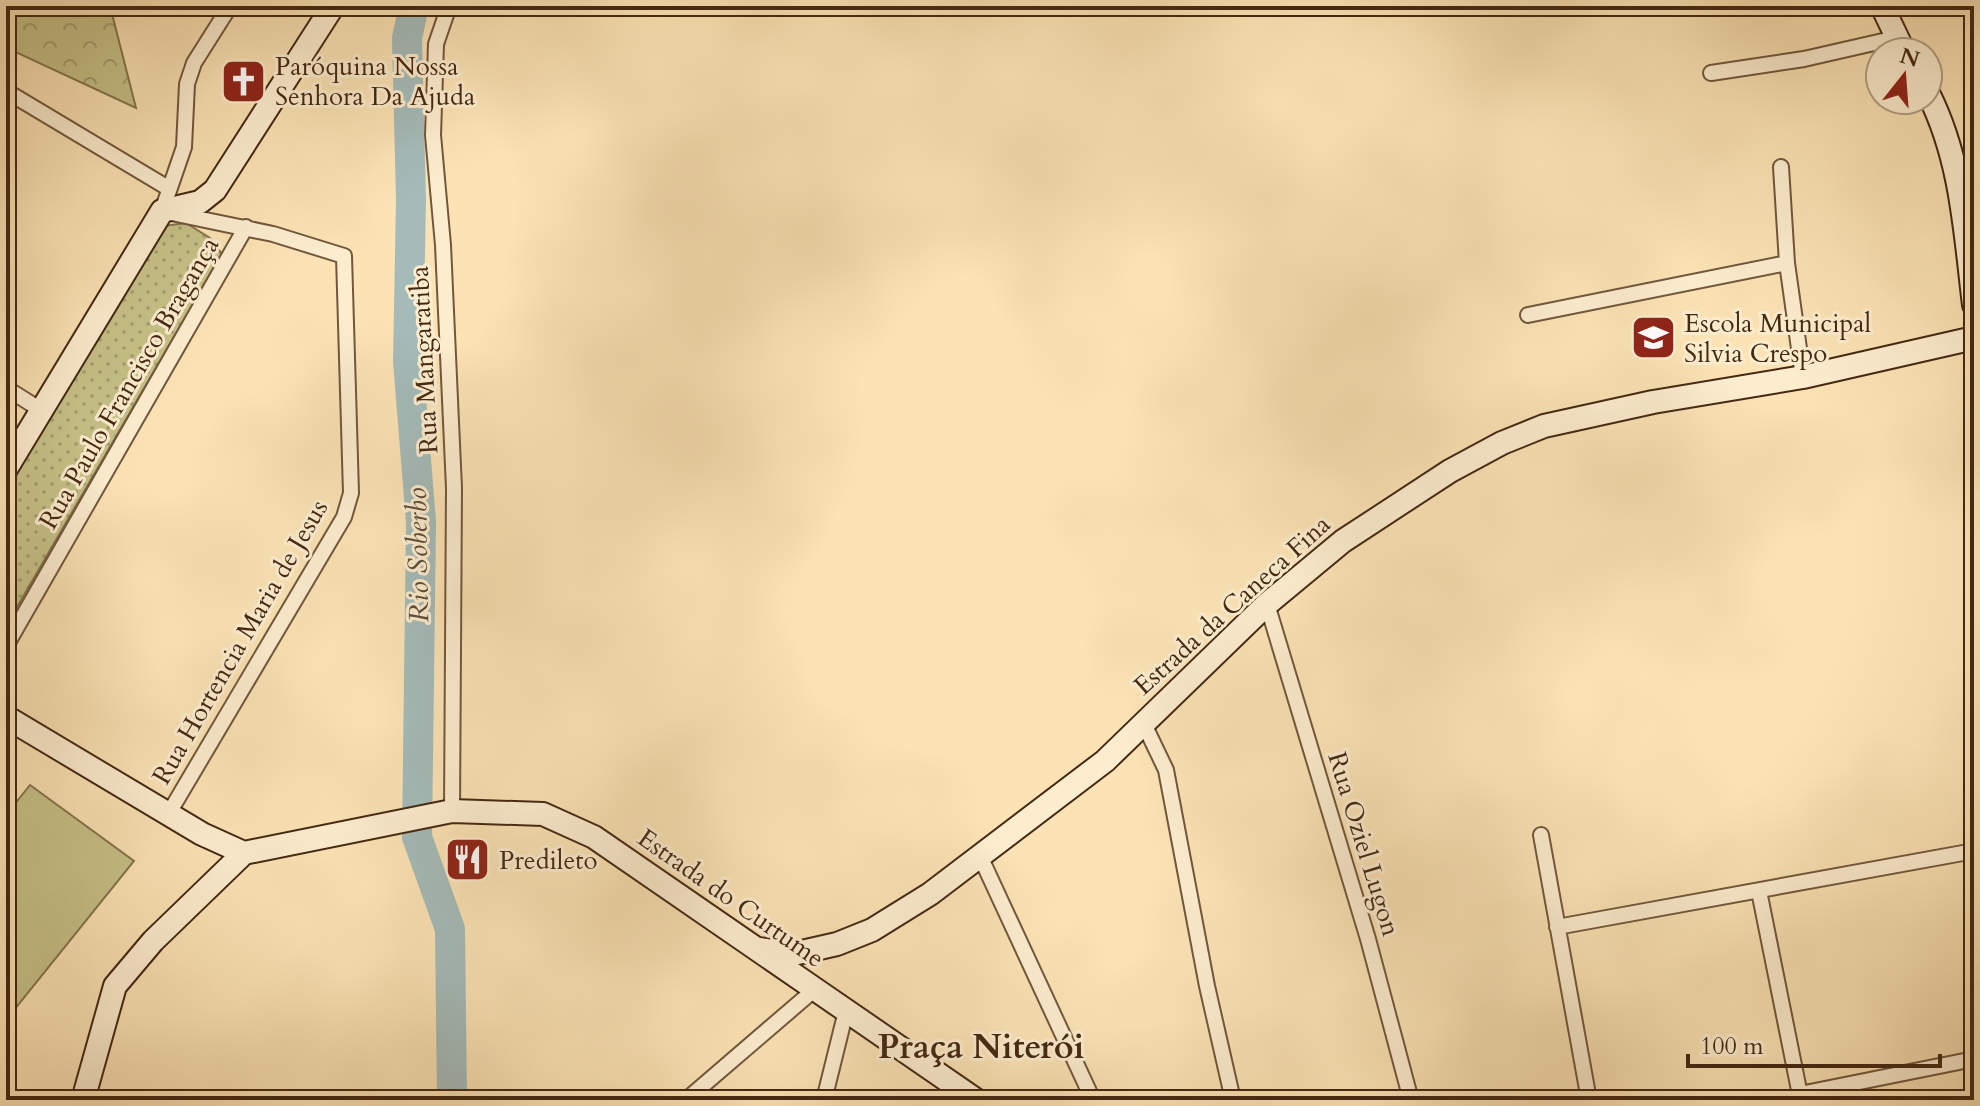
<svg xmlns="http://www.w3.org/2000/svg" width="1980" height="1106" viewBox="0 0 1980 1106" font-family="Cardo,serif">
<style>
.grass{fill:url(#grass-dots);stroke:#85744d;stroke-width:2}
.forest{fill:url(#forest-crowns);stroke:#85744d;stroke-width:2}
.garden{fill:#c6c188;stroke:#85744d;stroke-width:2}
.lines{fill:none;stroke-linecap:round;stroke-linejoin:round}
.river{stroke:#a4bbb9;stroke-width:30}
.street-casing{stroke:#72573b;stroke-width:18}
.secondary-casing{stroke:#442812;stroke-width:26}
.street{stroke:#fcedcf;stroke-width:14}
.secondary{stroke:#fcedcf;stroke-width:22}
.labels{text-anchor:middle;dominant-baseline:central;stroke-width:6;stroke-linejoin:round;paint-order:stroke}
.poi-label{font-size:26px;fill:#442812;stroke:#fcedcf;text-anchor:start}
.street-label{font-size:26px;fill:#442812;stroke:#fcedcf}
.water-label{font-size:28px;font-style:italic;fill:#5c4d3c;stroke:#fcedcf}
.district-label{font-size:34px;font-weight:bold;fill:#442812;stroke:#fcedcf}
</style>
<defs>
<pattern id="grass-dots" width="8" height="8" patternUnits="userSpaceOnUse" patternTransform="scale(2)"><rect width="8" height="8" fill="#c6c188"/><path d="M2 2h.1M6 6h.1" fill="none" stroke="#a29d6e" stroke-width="1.8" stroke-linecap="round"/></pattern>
<pattern id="forest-crowns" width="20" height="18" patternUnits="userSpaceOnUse" patternTransform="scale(2)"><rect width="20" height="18" fill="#c6c188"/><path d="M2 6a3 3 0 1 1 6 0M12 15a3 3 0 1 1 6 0" fill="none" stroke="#a29d6e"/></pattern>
</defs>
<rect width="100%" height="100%" fill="#fbe3b5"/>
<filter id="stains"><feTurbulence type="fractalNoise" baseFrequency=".0025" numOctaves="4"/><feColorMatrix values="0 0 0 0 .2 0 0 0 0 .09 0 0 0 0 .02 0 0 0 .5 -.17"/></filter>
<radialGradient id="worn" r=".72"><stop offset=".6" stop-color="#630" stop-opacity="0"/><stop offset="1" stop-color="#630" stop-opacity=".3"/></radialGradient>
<path class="grass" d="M 186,223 L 210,238 L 222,254 L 6,626 L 6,485 L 164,226 Z"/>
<path class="forest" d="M 6,6 L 110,6 L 136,108 L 11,50 L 6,46 Z"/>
<path class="garden" d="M 30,785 L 134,861 L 6,1020 L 6,815 Z"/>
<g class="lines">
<path class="river" d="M 414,6 L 407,38 L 411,200 L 408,361 L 421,522 L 417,837 L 450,929 L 452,1100"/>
<defs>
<path id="street" d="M 449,6 L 436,44 L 433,135 L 443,245 L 454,488 L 452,811
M 1711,73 L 1804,59 L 1896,38
M 6,91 L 168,188
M 1781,167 L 1787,263 L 1803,377
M 1528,315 L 1787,263
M 6,388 L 41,410
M 1267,604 L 1368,939 L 1411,1100
M 6,646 L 246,227
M 1143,722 L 1166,770 L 1207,986 L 1233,1100
M 169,813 L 344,517 L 351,493 L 344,256 L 273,234 L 162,211 L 184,147 L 187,84 L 194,63 L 230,6
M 1541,835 L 1589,1100
M 980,856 L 1093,1100
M 1759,891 L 1801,1100
M 1557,927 L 1974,851
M 1800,1094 L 1974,1059
M 686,1100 L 814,990
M 824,1100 L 846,1011"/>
<path id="secondary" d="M 1882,6 L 1904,52
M 1928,93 C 1962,160 1965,232 1974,305
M 6,469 L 162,211 L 200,202 L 215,190 L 333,6
M 6,717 L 202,834 L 244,853 L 452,811 L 543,814 L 594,837 L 976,1100
M 759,949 L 793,954 L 837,944 L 872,930 L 930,894 L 1105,761 L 1267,604 L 1343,541 L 1450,471 L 1502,443 L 1544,426 L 1653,402 L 1803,377 L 1974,338
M 83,1100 L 115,986 L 153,941 L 244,853"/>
</defs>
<use href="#street" class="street-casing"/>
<use href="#secondary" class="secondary-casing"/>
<use href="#street" class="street"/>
<use href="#secondary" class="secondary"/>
</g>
<defs>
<symbol id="church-square" viewBox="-11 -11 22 22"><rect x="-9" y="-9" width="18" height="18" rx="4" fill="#8f2418" stroke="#fcedcf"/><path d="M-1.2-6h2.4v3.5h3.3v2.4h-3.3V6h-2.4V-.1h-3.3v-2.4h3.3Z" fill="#fff"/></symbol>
<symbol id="school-square" viewBox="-11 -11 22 22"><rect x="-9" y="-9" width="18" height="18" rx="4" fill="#8f2418" stroke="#fcedcf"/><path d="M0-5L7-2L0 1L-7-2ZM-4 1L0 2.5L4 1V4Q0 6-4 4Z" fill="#fff"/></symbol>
<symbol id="restaurant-square" viewBox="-11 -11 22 22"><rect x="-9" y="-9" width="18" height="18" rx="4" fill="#8f2418" stroke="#fcedcf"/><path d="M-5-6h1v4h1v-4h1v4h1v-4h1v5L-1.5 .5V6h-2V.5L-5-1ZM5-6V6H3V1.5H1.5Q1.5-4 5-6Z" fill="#fff"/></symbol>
</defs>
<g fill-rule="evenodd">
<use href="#church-square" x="218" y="56" width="51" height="51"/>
<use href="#school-square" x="1628" y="312" width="51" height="51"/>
<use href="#restaurant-square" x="442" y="834" width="51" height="51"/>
</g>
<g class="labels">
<g class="poi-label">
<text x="275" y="66">Paróquina Nossa<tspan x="275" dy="30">Senhora Da Ajuda</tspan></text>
<text x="1684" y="323">Escola Municipal<tspan x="1684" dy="30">Silvia Crespo</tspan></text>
<text x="499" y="860">Predileto</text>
</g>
<g class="street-label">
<text transform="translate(424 360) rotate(-93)">Rua Mangaratiba</text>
<text transform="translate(129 383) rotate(-60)">Rua Paulo Francisco Bragança</text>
<text transform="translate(1232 605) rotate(-42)">Estrada da Caneca Fina</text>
<text transform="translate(240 642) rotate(-60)">Rua Hortencia Maria de Jesus</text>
<text transform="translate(1364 844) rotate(73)">Rua Oziel Lugon</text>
<text transform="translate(731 898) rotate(35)">Estrada do Curtume</text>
</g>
<g class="water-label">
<text transform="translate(418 555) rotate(-91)">Rio Soberbo</text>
</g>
<g class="district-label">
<text x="981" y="1047">Praça Niterói</text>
</g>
</g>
<rect width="1980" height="1106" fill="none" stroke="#fbe3b5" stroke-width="32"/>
<rect x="8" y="8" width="1964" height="1090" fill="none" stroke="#442812" stroke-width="4"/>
<rect x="16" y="16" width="1948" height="1074" fill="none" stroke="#442812" stroke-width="2"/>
<g transform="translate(1904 76) rotate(17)"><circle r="38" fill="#fcedcf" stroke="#b29e83" stroke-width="2"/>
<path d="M0-6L14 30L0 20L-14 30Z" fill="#8f2418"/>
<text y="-12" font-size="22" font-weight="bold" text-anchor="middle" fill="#442812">N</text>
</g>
<path d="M1688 1054v12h252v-12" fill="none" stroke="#442812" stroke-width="4"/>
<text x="1700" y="1054" font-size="24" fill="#442812" stroke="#fcedcf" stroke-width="6" paint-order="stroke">100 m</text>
<rect width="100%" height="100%" filter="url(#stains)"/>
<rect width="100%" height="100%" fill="url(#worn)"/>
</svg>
